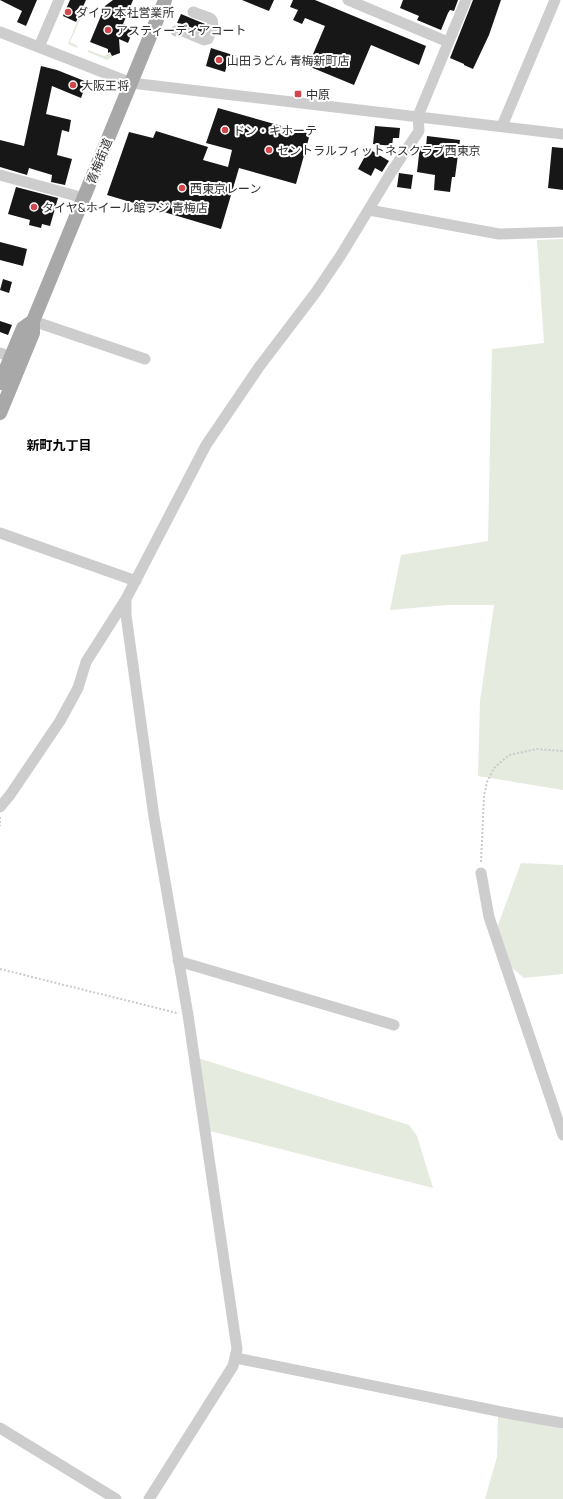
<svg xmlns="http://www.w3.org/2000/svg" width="563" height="1499" viewBox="0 0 563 1499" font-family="Manrope,'Noto Sans JP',sans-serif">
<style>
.green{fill:#e5ebdf}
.building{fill:#171717}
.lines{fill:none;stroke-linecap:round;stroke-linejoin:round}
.path{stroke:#cacaca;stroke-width:2;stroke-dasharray:2 2;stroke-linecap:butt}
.minor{stroke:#cdcdcd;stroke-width:11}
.major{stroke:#a8a8a8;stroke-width:14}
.poi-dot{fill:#d1474b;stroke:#fff;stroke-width:1.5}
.labels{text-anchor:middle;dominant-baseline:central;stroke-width:4;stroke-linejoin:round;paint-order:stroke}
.poi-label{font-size:12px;fill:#303030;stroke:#fff;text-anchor:start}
.street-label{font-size:12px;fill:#303030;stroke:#fff}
.neighbourhood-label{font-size:13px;font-weight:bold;fill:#000;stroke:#fff}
</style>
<rect width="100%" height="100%" fill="#fff"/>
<path class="green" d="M 82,10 L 84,11 L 70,42 L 78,46 L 77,48 L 68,44 Z
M 88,50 L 104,56 L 111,53 L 112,57 L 107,60 L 88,52 Z
M 563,239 L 563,790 L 478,776 L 480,701 L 494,605 L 447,605 L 390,610 L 401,555 L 488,541 L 492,349 L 544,343 L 537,240 Z
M 521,863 L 563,865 L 563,974 L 524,978 L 505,962 L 498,925 Z
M 195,1057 L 409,1125 L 417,1136 L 433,1188 L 206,1130 Z
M 498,1416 L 563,1429 L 563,1499 L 485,1499 L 497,1457 Z"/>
<path class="building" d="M 0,0 L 37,0 L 26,26 L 17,22 L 22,11 Z
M 70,0 L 86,0 L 76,22 L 63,16 Z
M 113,0 L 133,0 L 123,24 L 127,25 L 126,27 L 133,30 L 128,43 L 119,39 L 120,53 L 112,56 L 110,52 L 108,53 L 108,49 L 90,42 L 105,6 Z
M 242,0 L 274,0 L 269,11 Z
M 293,0 L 315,0 L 426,46 L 419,65 L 371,45 L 354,85 L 308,66 L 325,26 L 305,18 L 302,24 L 293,20 L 298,10 L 290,7 Z
M 403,0 L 458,0 L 454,11 L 450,10 L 448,13 L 441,30 L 417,20 L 419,16 L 400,8 Z
M 473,0 L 501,0 L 489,35 L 473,69 L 464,65 L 464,64 L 450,58 Z
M 181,14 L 205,24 L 202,32 L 183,24 L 177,23 Z
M 211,48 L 236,56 L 232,66 L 227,65 L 225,72 L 206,66 Z
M 41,66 L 57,70 L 87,82 L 81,98 L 52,86 L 46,114 L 71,120 L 69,132 L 62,130 L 57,155 L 72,159 L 65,185 L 51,182 L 52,175 L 29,168 L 27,175 L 0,167 L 0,140 L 24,146 Z
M 218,108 L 310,134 L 296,184 L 239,168 L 221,229 L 107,195 L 129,132 L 153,138 L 156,131 L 208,147 L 203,160 L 228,167 L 232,150 L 206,143 Z
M 375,126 L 400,128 L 399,138 L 393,138 L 392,146 L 373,144 Z
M 427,136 L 460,140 L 455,177 L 452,177 L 450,192 L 434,190 L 435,175 L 417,172 L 420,146 L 426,147 Z
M 552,147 L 563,148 L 563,190 L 548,188 Z
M 369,149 L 389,161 L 382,172 L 375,168 L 371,176 L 358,169 Z
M 399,173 L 413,175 L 411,189 L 397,187 Z
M 16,187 L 58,198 L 50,226 L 42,224 L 41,228 L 29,225 L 30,220 L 8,214 Z
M 0,242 L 27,249 L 23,266 L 0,260 Z
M 3,279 L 12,282 L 9,293 L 0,290 Z
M 0,321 L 12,325 L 8,335 L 0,332 Z"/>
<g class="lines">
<path class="path" d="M 0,817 L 0,826
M 481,862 L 484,796 L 487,782 L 494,768 L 509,755 L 537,749 L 563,751
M 0,969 L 177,1013"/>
<path class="minor" d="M 348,0 L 448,42
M 176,31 L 180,30 L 204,40 L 208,39 C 217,16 214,20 193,12
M 0,32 L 131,83 L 563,134
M 39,47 L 59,0
M 502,126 L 555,0
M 0,175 L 84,198
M 369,210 L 499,234 L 563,232
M 33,321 L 145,359
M 0,353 L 11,357
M 0,533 L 136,581
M 126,600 L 126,615 L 154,817 L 188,1015 L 237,1349 L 233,1366 L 149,1499
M 0,807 L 10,795 L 60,721 L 78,688 L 86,662 L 126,599 L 206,445 L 259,367 L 316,292 L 341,255 L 392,171 L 419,131 L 418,116 L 466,0
M 481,873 L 489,917 L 563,1135
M 178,961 L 394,1025
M 236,1358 L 512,1414 L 563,1423
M 0,1428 L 116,1499"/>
<path class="major" d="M 0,383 L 23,328 L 33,321
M 0,413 L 33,333 L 33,321 L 165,0"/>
</g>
<g class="poi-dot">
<circle cx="68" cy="12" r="4"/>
<circle cx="108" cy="30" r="4"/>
<circle cx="219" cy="60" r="4"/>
<circle cx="73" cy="85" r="4"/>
<rect x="294" y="90" width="8" height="8" rx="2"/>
<circle cx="225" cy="130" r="4"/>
<circle cx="269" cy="150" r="4"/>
<circle cx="182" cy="188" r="4"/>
<circle cx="34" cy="207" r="4"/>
</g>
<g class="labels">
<g class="poi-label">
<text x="76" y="12">ダイワ 本社営業所</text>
<text x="116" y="30">アスティーディアコート</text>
<text x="227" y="60">山田うどん 青梅新町店</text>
<text x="81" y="85">大阪王将</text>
<text x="306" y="94">中原</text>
<text x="233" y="130">ドン・キホーテ</text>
<text x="277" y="150">セントラルフィットネスクラブ西東京</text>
<text x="190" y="188">西東京レーン</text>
<text x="42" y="207">タイヤ&amp;ホイール館フジ 青梅店</text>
</g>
<g class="street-label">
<text transform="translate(99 161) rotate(-68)">青梅街道</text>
</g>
<g class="neighbourhood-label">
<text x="59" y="445">新町九丁目</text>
</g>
</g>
</svg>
